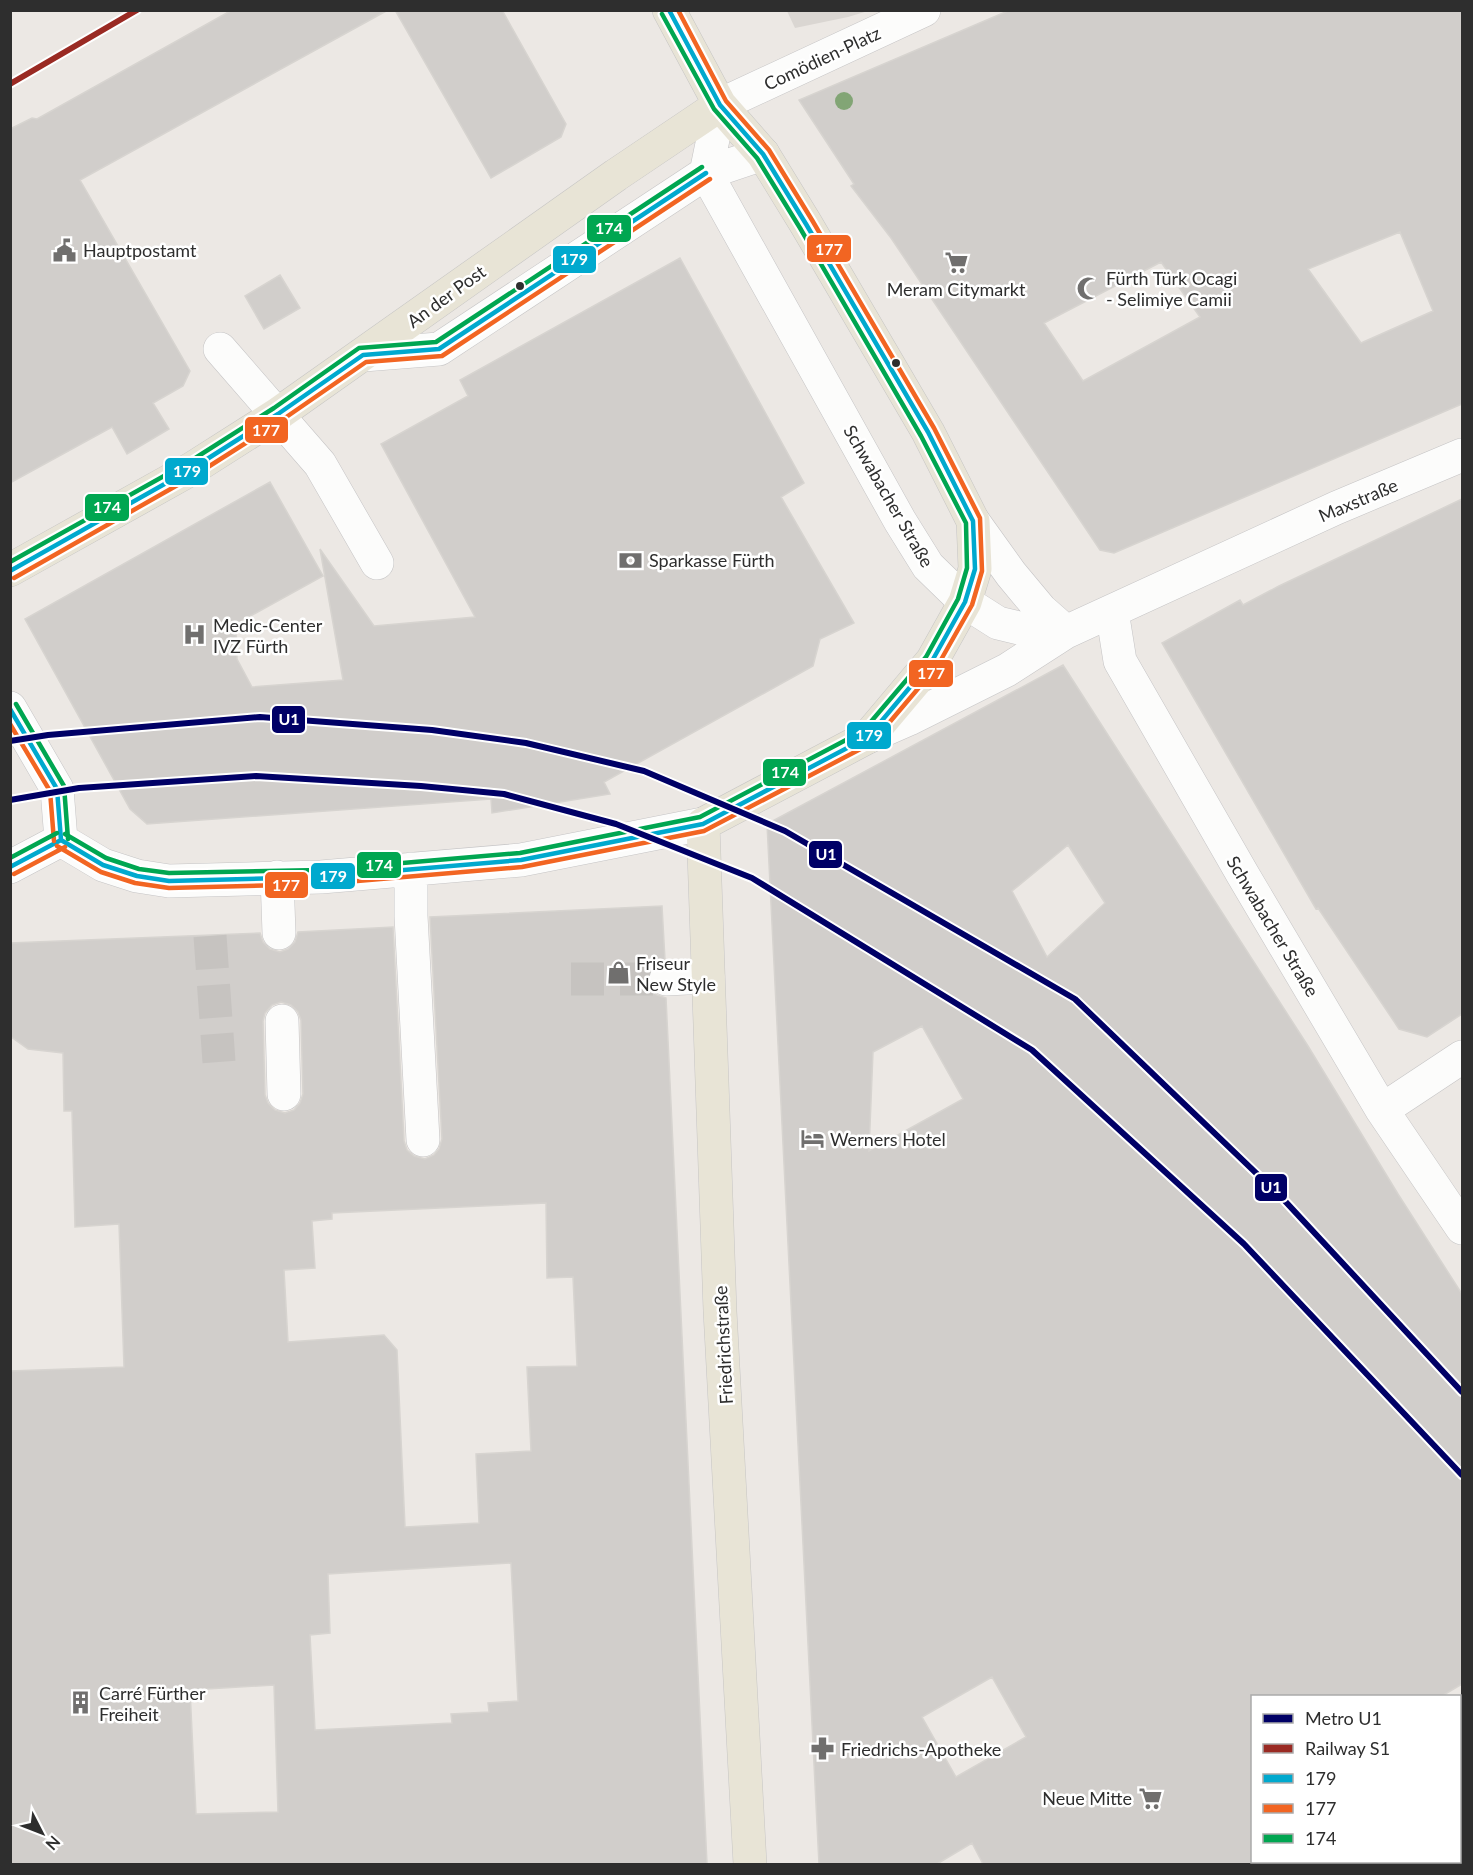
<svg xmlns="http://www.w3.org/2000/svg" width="1473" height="1875" viewBox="0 0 1473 1875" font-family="Lato,sans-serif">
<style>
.plaza{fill:#dad6d2}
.building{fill:#d1cecb;stroke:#d7d4d0;stroke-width:1.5;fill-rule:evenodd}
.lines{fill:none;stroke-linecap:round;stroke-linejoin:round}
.minor-tunnel{stroke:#c6c3c0;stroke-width:33;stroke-dasharray:33 16;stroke-linecap:butt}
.minor-casing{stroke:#c5c4c5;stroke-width:34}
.major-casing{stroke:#c6c5c4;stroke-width:34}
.minor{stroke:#fcfcfb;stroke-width:33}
.major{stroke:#e8e4d6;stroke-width:33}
.bus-1-casing{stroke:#fff;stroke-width:9}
.bus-2-casing{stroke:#fff;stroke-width:9}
.bus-3-casing{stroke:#fff;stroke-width:9}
.bus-1{stroke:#00a9ce;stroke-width:4.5}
.bus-2{stroke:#f26522;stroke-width:4.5}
.bus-3{stroke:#00a651;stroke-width:4.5}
.rail-1-casing{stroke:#fff;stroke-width:10}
.rail-1{stroke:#9a2a23;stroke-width:6}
.metro-1-casing{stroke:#fff;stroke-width:10}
.metro-1{stroke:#006;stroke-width:6}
.tree{fill:#82a575}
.bus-dot{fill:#2e2e2e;stroke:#fff;stroke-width:2}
.labels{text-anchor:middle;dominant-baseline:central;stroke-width:5;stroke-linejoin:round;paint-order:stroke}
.street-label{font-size:18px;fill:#2e2e2e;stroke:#fff}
.poi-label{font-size:18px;fill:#2e2e2e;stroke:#fff;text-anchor:start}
.line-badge{stroke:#fff;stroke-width:2}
.badge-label{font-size:16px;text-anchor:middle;font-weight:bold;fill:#fff}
</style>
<rect width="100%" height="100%" fill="#ece8e4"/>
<path class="plaza" d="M 787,11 L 868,11 L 848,17 L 795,28 Z"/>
<path class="building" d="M 232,10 L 388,10 L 80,180 L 190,371 L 183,386 L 153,403 L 169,429 L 127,454 L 112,427 L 10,483 L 10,129 L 32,118 L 37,119 Z
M 395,10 L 502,10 L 566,124 L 561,137 L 491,178 Z
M 1010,10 L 1462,10 L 1462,404 L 1114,553 L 1100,550 L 891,238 L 851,186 L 854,184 L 799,100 ZM 1400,232 L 1433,311 L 1361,343 L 1308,269 ZM 1161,262 L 1200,317 L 1083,381 L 1044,323 Z
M 680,258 L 804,483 L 781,497 L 854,623 L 820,639 L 813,666 L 604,782 L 610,794 L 492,813 L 491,799 L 147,824 L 130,809 L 25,619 L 270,482 L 323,576 L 236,624 L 237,659 L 252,687 L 343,680 L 320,549 L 374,626 L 475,617 L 381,444 L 468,396 L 460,380 Z
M 280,275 L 300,308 L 264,329 L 245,296 Z
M 1462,499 L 1462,1014 L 1427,1037 L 1399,1029 L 1318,908 L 1316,909 L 1162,643 L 1240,600 L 1243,605 L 1279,586 Z
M 1063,665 L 1308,1046 L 1398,1194 L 1462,1294 L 1462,1684 L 1442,1696 L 1252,1696 L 1252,1864 L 983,1864 L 972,1843 L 937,1864 L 819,1864 L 767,824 ZM 1068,845 L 1105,903 L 1047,957 L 1012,891 ZM 922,1026 L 963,1099 L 869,1151 L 873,1052 ZM 992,1677 L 1026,1737 L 956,1777 L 922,1717 Z
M 662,906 L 665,960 L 656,963 L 650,970 L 647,980 L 650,989 L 657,995 L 666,998 L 707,1864 L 10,1864 L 10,1371 L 124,1367 L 119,1224 L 75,1227 L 72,1111 L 64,1111 L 63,1053 L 28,1049 L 10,1036 L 10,943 L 260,933 L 263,942 L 270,949 L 280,952 L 288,949 L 295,942 L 298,932 L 393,927 L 404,1141 L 407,1150 L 414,1156 L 425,1159 L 434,1155 L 439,1149 L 442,1139 L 430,917 ZM 281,1002 L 291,1005 L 298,1012 L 301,1020 L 303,1094 L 300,1103 L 294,1110 L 285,1113 L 275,1110 L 268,1103 L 265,1095 L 263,1021 L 265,1013 L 272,1005 ZM 546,1203 L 547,1278 L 573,1277 L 577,1366 L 527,1367 L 531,1451 L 476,1454 L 479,1523 L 405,1527 L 397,1350 L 384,1335 L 288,1342 L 284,1270 L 315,1268 L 312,1221 L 332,1219 L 332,1213 ZM 511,1563 L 518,1701 L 488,1703 L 489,1712 L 451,1714 L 452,1723 L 315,1730 L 310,1635 L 330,1633 L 328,1574 ZM 274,1685 L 278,1812 L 196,1814 L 190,1690 Z"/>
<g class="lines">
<path class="minor-tunnel" d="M 210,936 L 219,1062
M 571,979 L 666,979"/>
<defs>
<path id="minor" d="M 924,10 L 720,105 L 706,173 L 900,521 L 928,566 L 965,602 L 998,623 L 1027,630 L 1066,632
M 220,349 L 320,464 L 377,563
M 363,355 L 439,349 L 706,173 L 763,154
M 973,521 L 1011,574 L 1041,610 L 1066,632
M 1112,611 L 1120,661 L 1243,875 L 1382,1110 L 1462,1228
M 10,708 L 57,789 L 61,840
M 868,737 L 909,719 L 1007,670 L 1066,632 L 1336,508 L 1462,455
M 61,840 L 103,865 L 137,876 L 169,881 L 321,877 L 521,860 L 703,824
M 10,867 L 61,840
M 411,869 L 411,916 L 423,1140
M 277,877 L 279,933
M 666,979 L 708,977
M 282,1021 L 284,1094
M 1382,1110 L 1462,1057"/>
<path id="major" d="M 669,10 L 720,105 L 763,154 L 806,224 L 928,432 L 973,521 L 975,569 L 965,602 L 932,661 L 868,737 L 703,824 L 720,1311 L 750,1864
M 10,570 L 193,468 L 278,414 L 616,175 L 720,105"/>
</defs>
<use href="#minor" class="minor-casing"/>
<use href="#major" class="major-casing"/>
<use href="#minor" class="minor"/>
<use href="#major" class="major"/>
<defs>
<path id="bus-1" d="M 10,571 L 193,468 L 278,414 L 363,355 L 439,349 L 706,173
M 10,709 L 57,789 L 61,840
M 61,840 L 103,865 L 137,876 L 169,881 L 321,877 L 521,860 L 703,824 L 868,737 L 932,661 L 965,602 L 975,569 L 973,521 L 928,432 L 806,224 L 763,154 L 720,105 L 669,10
M 10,867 L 61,840"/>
<path id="bus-2" d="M 14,578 L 197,474 L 282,420 L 366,362 L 442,356 L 710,179
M 10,724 L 50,791 L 54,841
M 57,846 L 101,872 L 135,883 L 169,888 L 322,884 L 522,867 L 704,831 L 872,743 L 938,665 L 972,605 L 982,571 L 980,518 L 934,428 L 812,220 L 769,150 L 726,101 L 678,10
M 14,874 L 65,847"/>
<path id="bus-3" d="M 10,562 L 189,462 L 274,408 L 359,348 L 436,342 L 702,167
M 16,704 L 64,786 L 68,839
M 65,834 L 106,858 L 139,869 L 169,873 L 321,870 L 520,853 L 700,817 L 863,731 L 926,657 L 958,599 L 967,568 L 966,523 L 921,436 L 800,228 L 757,158 L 714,109 L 662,14
M 10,858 L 57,833"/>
</defs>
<use href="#bus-1" class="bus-1-casing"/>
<use href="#bus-2" class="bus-2-casing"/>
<use href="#bus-3" class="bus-3-casing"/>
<use href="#bus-1" class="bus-1"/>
<use href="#bus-2" class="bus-2"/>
<use href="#bus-3" class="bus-3"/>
<defs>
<path id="rail-1" d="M 10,84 L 137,10"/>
</defs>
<use href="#rail-1" class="rail-1-casing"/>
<use href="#rail-1" class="rail-1"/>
<defs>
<path id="metro-1" d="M 10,741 L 48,735 L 260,717 L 432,730 L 526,743 L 644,771 L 785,831 L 1075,999 L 1284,1200 L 1462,1392
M 10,800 L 79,788 L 256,776 L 421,786 L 504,794 L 616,824 L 752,878 L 1032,1050 L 1244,1244 L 1462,1475"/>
</defs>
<use href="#metro-1" class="metro-1-casing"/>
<use href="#metro-1" class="metro-1"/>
</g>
<circle class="tree" cx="844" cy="101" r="9"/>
<defs>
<symbol id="civic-bare" viewBox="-9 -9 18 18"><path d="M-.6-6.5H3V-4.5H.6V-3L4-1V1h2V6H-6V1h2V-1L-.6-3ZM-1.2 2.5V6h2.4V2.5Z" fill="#706f6e" stroke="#fff" stroke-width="2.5" paint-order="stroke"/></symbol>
<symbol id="supermarket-bare" viewBox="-9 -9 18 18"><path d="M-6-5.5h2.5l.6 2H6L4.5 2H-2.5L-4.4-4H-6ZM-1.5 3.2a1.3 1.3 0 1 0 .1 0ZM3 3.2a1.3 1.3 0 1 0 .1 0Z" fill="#706f6e" stroke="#fff" stroke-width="2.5" paint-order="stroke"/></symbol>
<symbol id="mosque-bare" viewBox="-9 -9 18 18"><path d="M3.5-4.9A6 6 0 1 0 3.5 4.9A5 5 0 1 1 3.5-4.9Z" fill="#706f6e" stroke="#fff" stroke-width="2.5" paint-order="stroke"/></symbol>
<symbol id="bank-bare" viewBox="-9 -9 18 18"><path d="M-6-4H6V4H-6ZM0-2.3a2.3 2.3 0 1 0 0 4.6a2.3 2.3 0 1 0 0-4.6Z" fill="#706f6e" stroke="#fff" stroke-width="2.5" paint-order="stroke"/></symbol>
<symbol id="hospital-bare" viewBox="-9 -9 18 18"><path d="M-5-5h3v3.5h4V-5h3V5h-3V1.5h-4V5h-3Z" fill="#706f6e" stroke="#fff" stroke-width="2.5" paint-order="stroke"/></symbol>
<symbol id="shop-bare" viewBox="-9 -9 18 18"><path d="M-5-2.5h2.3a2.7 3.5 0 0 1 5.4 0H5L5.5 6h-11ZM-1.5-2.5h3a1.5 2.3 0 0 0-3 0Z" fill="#706f6e" stroke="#fff" stroke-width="2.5" paint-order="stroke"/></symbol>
<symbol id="hotel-bare" viewBox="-9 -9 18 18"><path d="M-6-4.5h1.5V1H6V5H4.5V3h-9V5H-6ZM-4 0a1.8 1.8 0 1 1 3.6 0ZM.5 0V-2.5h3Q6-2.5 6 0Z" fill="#706f6e" stroke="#fff" stroke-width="2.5" paint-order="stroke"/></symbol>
<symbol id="building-bare" viewBox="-9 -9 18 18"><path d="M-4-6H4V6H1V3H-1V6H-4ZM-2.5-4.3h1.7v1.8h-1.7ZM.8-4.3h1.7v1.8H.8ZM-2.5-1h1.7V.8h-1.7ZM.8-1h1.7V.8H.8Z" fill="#706f6e" stroke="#fff" stroke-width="2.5" paint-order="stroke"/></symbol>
<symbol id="pharmacy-bare" viewBox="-9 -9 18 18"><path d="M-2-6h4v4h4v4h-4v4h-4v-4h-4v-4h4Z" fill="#706f6e" stroke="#fff" stroke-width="2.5" paint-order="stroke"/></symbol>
</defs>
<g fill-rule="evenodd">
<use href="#civic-bare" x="48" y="234" width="33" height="33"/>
<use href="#supermarket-bare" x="940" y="246" width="33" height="33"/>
<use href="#mosque-bare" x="1072" y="272" width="33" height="33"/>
<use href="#bank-bare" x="614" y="544" width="33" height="33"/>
<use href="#hospital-bare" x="178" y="618" width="33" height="33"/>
<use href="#shop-bare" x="602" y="956" width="33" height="33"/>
<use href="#hotel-bare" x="796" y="1122" width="33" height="33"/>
<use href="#building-bare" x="64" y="1686" width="33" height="33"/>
<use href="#pharmacy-bare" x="806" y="1732" width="33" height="33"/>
<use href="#supermarket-bare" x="1134" y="1782" width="33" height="33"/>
</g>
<g class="bus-dot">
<circle cx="520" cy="286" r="5"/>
<circle cx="896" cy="363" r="5"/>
</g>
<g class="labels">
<g class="street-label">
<text transform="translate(822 58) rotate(-25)">Comödien-Platz</text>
<text transform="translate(446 296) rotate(-36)">An der Post</text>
<text transform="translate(889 496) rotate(60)">Schwabacher Straße</text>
<text transform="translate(1358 500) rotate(-23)">Maxstraße</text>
<text transform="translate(1273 926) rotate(59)">Schwabacher Straße</text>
<text transform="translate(723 1345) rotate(-93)">Friedrichstraße</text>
</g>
<g class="poi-label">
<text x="83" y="250">Hauptpostamt</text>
<text x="1106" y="278">Fürth Türk Ocagi<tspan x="1106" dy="21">- Selimiye Camii</tspan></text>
<text x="956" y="289" text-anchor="middle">Meram Citymarkt</text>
<text x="649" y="560">Sparkasse Fürth</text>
<text x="213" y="625">Medic-Center<tspan x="213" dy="21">IVZ Fürth</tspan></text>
<text x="636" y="963">Friseur<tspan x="636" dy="21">New Style</tspan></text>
<text x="830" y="1139">Werners Hotel</text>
<text x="99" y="1693">Carré Fürther<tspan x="99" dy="21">Freiheit</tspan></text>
<text x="841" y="1749">Friedrichs-Apotheke</text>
<text x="1132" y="1798" text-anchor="end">Neue Mitte</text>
</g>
</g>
<g class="line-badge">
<rect x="586" y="214" width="46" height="29" rx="6" fill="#00a651"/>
<rect x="806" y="234" width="46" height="29" rx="6" fill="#f26522"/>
<rect x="552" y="245" width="45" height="29" rx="6" fill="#00a9ce"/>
<rect x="244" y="416" width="45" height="28" rx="6" fill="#f26522"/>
<rect x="164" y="457" width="45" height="29" rx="6" fill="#00a9ce"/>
<rect x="84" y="493" width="46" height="29" rx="6" fill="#00a651"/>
<rect x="908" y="659" width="46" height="29" rx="6" fill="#f26522"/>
<rect x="271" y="705" width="35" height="29" rx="6" fill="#006"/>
<rect x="846" y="721" width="46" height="29" rx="6" fill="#00a9ce"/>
<rect x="762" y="758" width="45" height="29" rx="6" fill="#00a651"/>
<rect x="808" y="840" width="35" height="29" rx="6" fill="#006"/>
<rect x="356" y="851" width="46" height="28" rx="6" fill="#00a651"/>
<rect x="310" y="862" width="46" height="28" rx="6" fill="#00a9ce"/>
<rect x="264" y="871" width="45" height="28" rx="6" fill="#f26522"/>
<rect x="1254" y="1173" width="34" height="29" rx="6" fill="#006"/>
</g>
<g class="badge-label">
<text x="609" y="234">174</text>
<text x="829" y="255">177</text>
<text x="574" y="265">179</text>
<text x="266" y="436">177</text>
<text x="187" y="477">179</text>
<text x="107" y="513">174</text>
<text x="931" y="679">177</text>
<text x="289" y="725">U1</text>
<text x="869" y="741">179</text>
<text x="785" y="778">174</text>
<text x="826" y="860">U1</text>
<text x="379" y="871">174</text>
<text x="333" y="882">179</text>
<text x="286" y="891">177</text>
<text x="1271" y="1193">U1</text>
</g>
<rect width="1473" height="1875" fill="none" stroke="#2e2e2e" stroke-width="24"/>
<rect x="1251" y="1695" width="210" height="168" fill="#ffffff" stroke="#ababab" stroke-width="1.5"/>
<rect x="1263" y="1714" width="30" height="9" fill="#000066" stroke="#ababab" stroke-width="1.5"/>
<text x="1305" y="1725" font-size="18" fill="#2e2e2e">Metro U1</text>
<rect x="1263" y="1744" width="30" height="9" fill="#9a2a23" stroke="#ababab" stroke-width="1.5"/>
<text x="1305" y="1755" font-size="18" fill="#2e2e2e">Railway S1</text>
<rect x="1263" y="1774" width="30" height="9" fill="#00a9ce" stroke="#ababab" stroke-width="1.5"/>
<text x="1305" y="1785" font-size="18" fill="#2e2e2e">179</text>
<rect x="1263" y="1804" width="30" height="9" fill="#f26522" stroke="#ababab" stroke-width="1.5"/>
<text x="1305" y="1815" font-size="18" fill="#2e2e2e">177</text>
<rect x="1263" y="1834" width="30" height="9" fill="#00a651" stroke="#ababab" stroke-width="1.5"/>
<text x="1305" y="1845" font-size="18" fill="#2e2e2e">174</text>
<g transform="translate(42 1833) rotate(132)" stroke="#ffffff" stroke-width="4.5" paint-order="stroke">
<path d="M0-4.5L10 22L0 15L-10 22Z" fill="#2e2e2e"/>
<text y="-9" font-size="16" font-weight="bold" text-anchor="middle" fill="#2e2e2e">N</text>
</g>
</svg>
